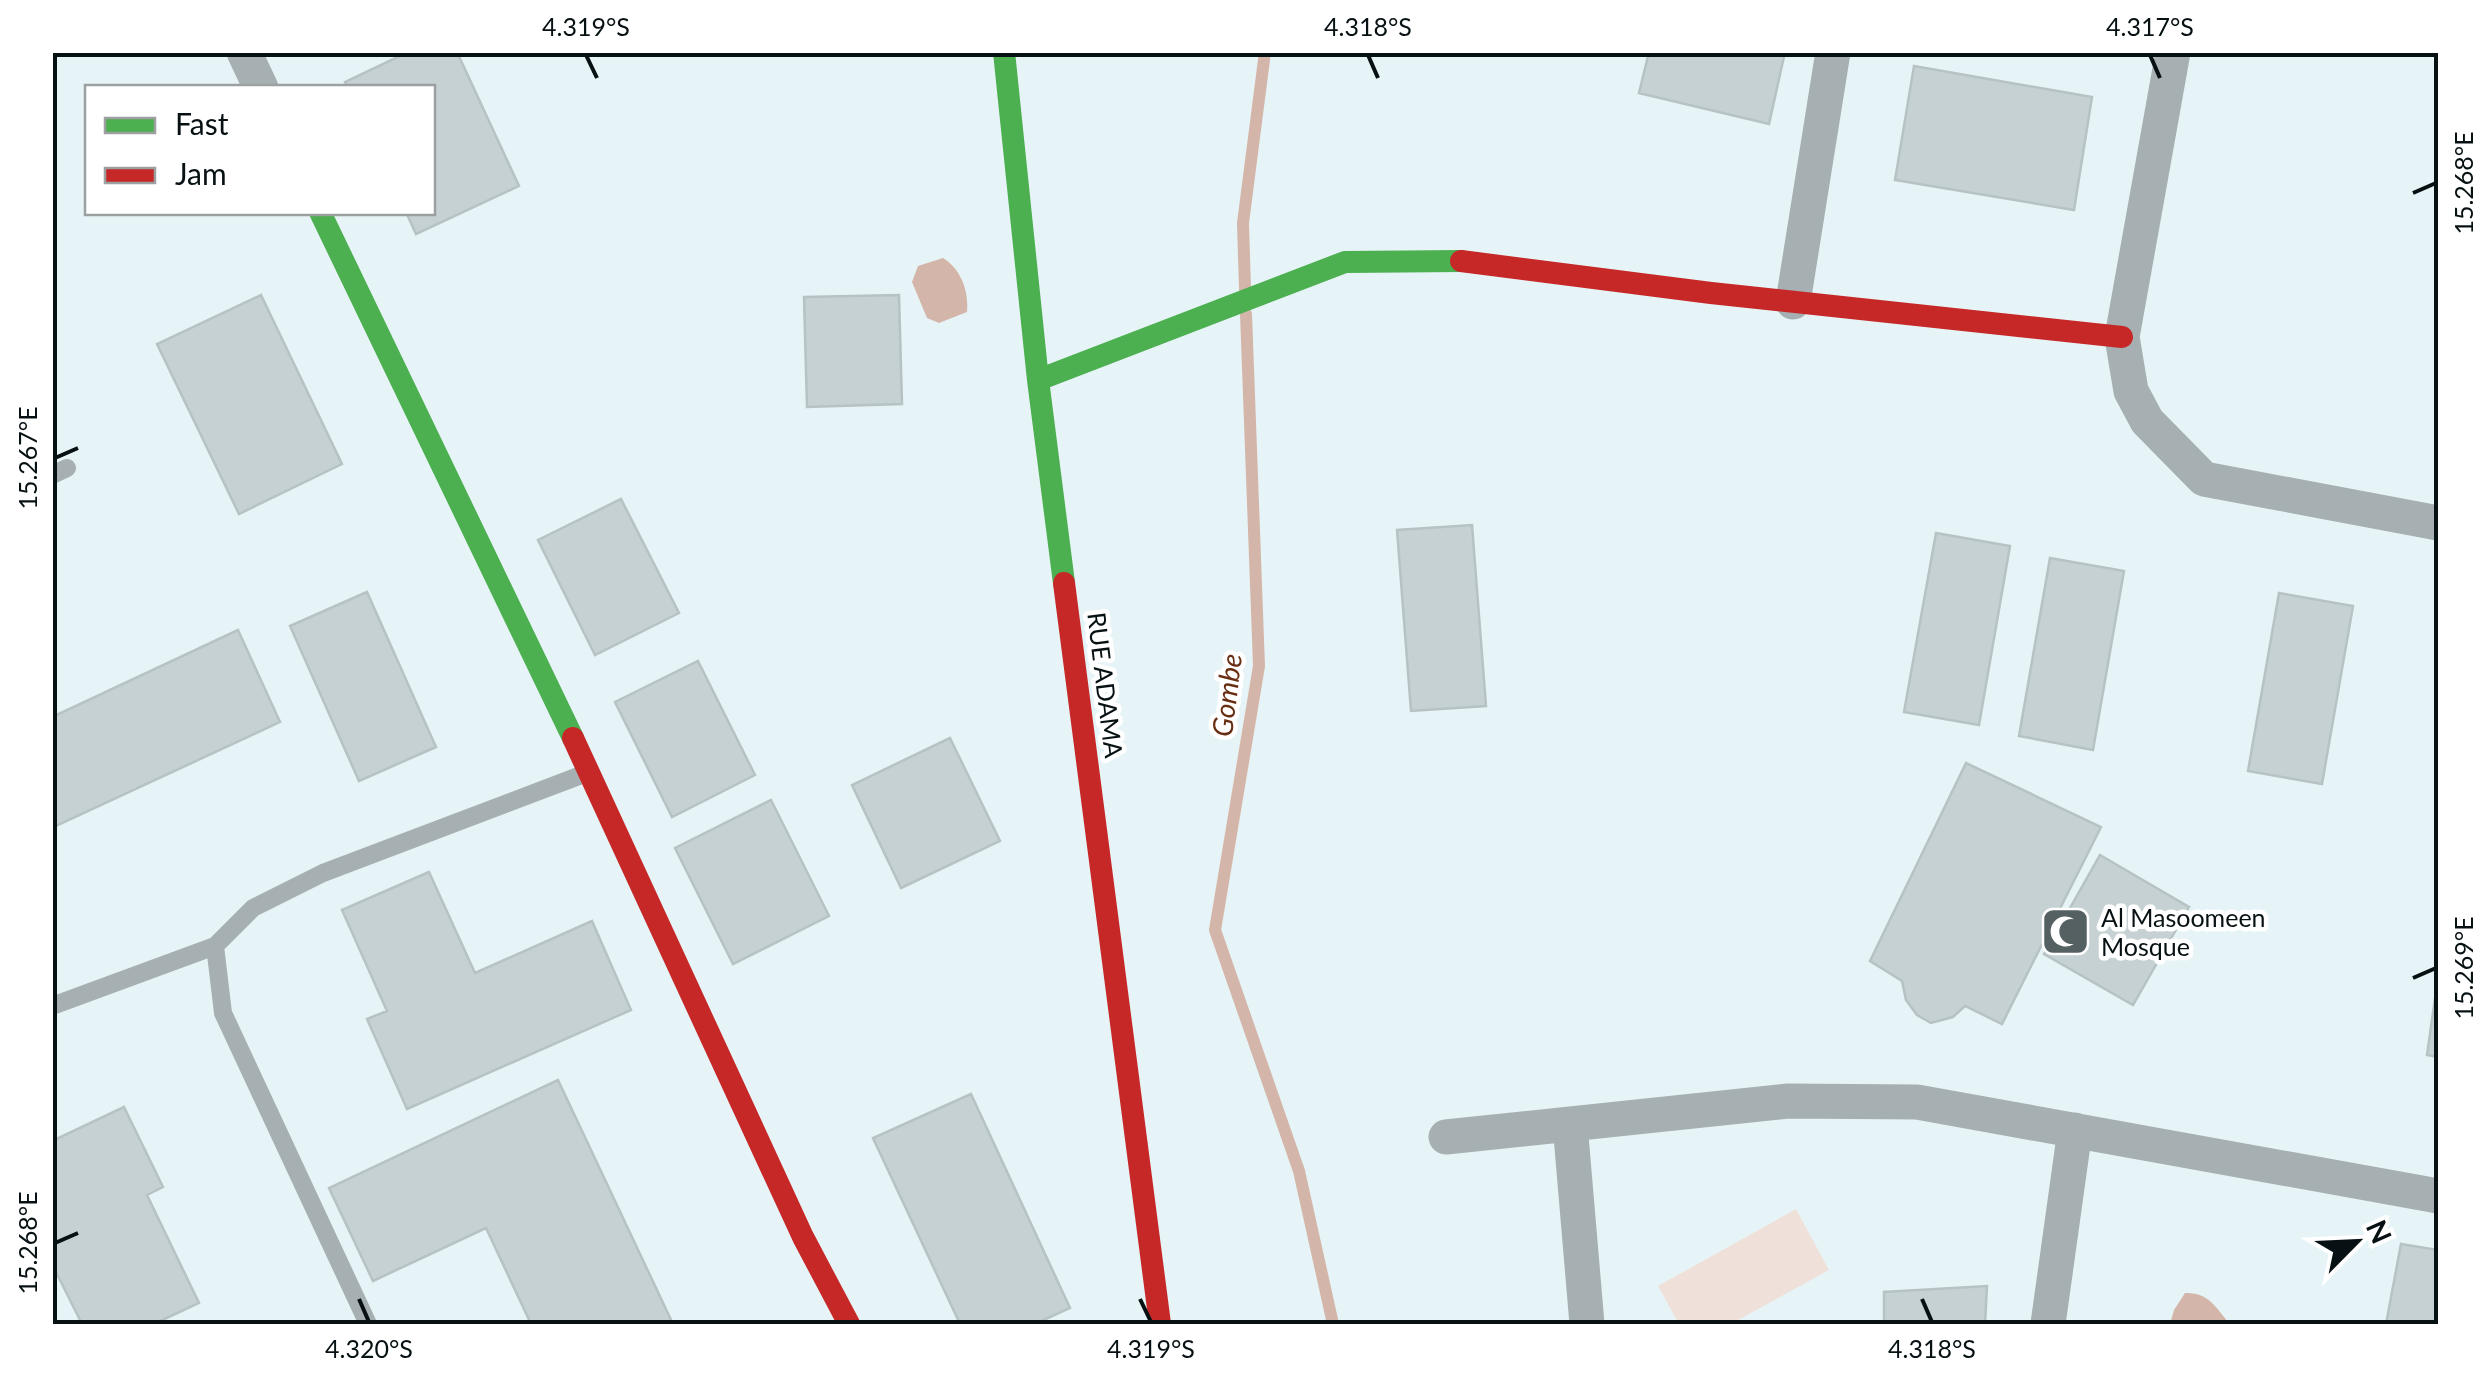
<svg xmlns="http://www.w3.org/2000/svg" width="2491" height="1377" viewBox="0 0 2491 1377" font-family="Lato,sans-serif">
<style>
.green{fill:#efe1d9}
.water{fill:#d3b6a9}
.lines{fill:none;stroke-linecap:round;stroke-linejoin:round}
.stream{stroke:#d3b6a9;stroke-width:12}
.building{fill:#c6d1d4;stroke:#b7c2c4;stroke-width:2.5}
.lane{stroke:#a6afb1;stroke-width:18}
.street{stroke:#a6afb1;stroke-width:35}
.fast{stroke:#4caf50;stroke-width:22}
.jam{stroke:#c62828;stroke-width:22}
.ticks{fill:none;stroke:#071113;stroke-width:4}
.labels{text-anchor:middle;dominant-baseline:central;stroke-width:9;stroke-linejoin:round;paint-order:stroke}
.street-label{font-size:25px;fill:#071113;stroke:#fff}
.poi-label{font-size:25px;fill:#071113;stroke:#fff;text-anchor:start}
.water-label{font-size:28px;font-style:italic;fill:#682e13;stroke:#fff}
.neatline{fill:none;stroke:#071113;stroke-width:4}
.ticks-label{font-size:25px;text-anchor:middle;fill:#071113}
</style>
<rect width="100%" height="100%" fill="#e7f4f7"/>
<path class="green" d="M 1796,1209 L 1829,1270 L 1731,1324 L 1679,1324 L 1658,1286 Z"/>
<path class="water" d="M 943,258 C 961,269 969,291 967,312 L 939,323 L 927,318 L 912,282 L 918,266 Z
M 2185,1293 C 2209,1292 2216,1308 2230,1324 L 2170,1324 L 2174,1310 Z"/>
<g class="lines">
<path class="stream" d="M 1245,289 L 1243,223 L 1265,52
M 1246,314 L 1259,666 L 1215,930 L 1299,1171 L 1333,1324"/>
</g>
<path class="building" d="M 408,52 L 457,52 L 519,186 L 416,234 L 406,212 L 432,212 L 432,88 L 348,88 L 345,82 Z
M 1649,52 L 1785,52 L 1769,124 L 1639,93 Z
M 1914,66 L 2092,97 L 2074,210 L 1895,180 Z
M 261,295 L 342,464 L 239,514 L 157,344 Z
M 899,295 L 902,404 L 807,407 L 804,297 Z
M 621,499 L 679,613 L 595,655 L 538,540 Z
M 1472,525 L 1486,706 L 1411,711 L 1397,530 Z
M 1936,533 L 2010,546 L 1979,725 L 1904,712 Z
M 2050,558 L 2124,571 L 2093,750 L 2019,736 Z
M 367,592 L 436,747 L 359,781 L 290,626 Z
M 2279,593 L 2353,606 L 2322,784 L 2248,771 Z
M 238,630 L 280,722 L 56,826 L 52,819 L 52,717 Z
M 698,661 L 755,775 L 672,817 L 615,702 Z
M 950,738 L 1000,841 L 901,888 L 852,785 Z
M 1966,763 L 2101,827 L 2002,1024 L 1965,1006 L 1953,1017 L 1931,1023 L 1917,1015 L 1906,1000 L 1902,981 L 1870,961 Z
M 771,800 L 829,916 L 733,964 L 675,848 Z
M 2100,855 L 2189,907 L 2133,1005 L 2044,954 Z
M 429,872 L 475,973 L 592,921 L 631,1010 L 407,1109 L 367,1019 L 387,1011 L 342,910 Z
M 2438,977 L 2438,1057 L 2427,1055 Z
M 558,1080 L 673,1324 L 531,1324 L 486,1228 L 373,1281 L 329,1188 Z
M 971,1094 L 1070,1308 L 1035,1324 L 960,1324 L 873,1138 Z
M 124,1107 L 163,1187 L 147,1195 L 199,1303 L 154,1324 L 82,1324 L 52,1264 L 52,1141 Z
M 2401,1244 L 2438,1250 L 2438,1324 L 2386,1324 Z
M 1987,1286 L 1985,1324 L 1884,1324 L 1884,1292 Z"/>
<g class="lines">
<path class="lane" d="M 52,475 L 67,468
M 52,1006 L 215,946
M 368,1324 L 223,1013 L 215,946 L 253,908 L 323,873 L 584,774"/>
<path class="street" d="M 244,52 L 261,88
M 2173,52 L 2122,337 L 2131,391 L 2147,421 L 2204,479 L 2438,523
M 1793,302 L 1833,52
M 1570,1124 L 1587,1324
M 1446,1137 L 1788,1101 L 1917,1102 L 2438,1196
M 2048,1324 L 2075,1130"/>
<path class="fast" d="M 1004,52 L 1038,380 L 1064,583
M 320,212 L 573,738
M 1038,380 L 1345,262 L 1461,261"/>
<path class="jam" d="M 1461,261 L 1711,293 L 2122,337
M 1064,583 L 1160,1324
M 573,738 L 803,1237 L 849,1324"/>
</g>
<path class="ticks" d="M 586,55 L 597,78M 1368,55 L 1378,78M 2150,55 L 2160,78M 2413,193 L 2436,183M 55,458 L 78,448M 2413,978 L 2436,968M 55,1243 L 78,1233M 359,1299 L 369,1322M 1140,1299 L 1151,1322M 1922,1299 L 1932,1322"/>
<defs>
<symbol id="mosque-square" viewBox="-11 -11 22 22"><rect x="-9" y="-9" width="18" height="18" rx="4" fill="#556063" stroke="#fff"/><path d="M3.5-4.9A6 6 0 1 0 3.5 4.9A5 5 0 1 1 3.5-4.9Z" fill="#fff"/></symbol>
</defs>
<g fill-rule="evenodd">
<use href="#mosque-square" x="2038" y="904" width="55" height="55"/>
</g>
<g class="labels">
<g class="street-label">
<text transform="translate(1106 685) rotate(83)">RUE ADAMA</text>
</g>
<g class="poi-label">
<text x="2101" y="917">Al Masoomeen<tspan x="2101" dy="29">Mosque</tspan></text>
</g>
<g class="water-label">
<text transform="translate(1226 695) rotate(-83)">Gombe</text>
</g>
</g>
<rect width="2491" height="1377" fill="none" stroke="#ffffff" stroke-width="110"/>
<rect x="85" y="85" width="350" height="130" fill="#ffffff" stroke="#9ca0a1" stroke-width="2.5"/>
<rect x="105" y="118" width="50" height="15" fill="#4caf50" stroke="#9ca0a1" stroke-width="2.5"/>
<text x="175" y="135" font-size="30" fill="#071113">Fast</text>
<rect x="105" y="168" width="50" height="15" fill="#c62828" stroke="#9ca0a1" stroke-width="2.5"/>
<text x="175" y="185" font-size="30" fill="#071113">Jam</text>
<g transform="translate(2356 1242) rotate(66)" stroke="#ffffff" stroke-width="8" paint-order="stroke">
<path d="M0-8L18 38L0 25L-18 38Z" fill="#071113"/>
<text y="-15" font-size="28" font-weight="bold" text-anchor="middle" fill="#071113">N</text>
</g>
<rect x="55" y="55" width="2381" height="1267" class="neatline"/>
<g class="ticks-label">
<text x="586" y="36">4.319°S</text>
<text x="1368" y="36">4.318°S</text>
<text x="2150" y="36">4.317°S</text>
<text transform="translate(2464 183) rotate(-90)" y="9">15.268°E</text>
<text transform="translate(28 458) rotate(-90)" y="9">15.267°E</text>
<text transform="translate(2464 968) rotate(-90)" y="9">15.269°E</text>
<text transform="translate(28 1243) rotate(-90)" y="9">15.268°E</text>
<text x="369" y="1358">4.320°S</text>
<text x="1151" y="1358">4.319°S</text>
<text x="1932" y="1358">4.318°S</text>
</g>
</svg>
